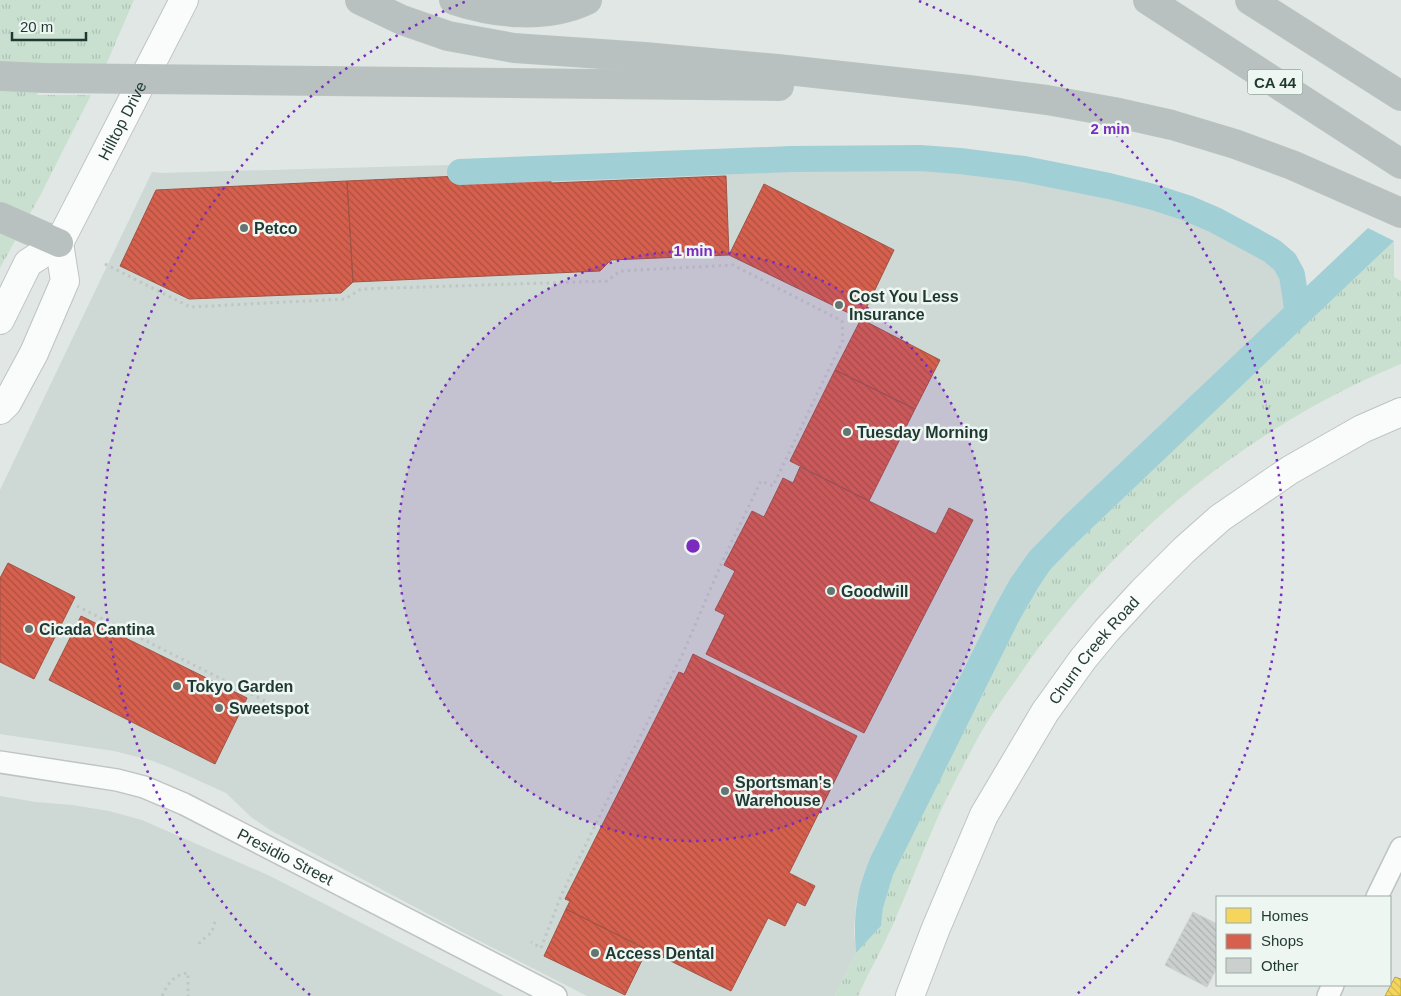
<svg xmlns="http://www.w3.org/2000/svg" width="1401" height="996" viewBox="0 0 1401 996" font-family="Helvetica,sans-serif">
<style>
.built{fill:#ced8d4}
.grass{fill:url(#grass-tufts)}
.water{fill:#a1cfd6}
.homes{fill:url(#homes-back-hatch);stroke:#b6a64f}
.shops{fill:url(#shops-back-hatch);stroke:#9f5445}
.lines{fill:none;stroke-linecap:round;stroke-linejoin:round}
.canal{stroke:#a1cfd6;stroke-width:26}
.building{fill:url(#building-back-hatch);stroke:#c9d0cd}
.minor-casing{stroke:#bec4c1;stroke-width:24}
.secondary-casing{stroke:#bdc4c1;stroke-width:30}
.motorway-casing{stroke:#bbc3c1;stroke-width:30}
.path{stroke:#bfc7c5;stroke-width:3;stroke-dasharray:2.5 4;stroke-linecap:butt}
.minor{stroke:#fafbfb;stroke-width:21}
.secondary{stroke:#fafbfb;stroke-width:28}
.motorway{stroke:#b8c1bf;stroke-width:28}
.motorway-bridge-casing{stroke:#bbc3c1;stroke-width:30;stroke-linecap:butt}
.motorway-bridge{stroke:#b8c1bf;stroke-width:28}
.ring{fill:none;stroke:#7b2cbf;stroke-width:2.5;stroke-dasharray:2.5 5}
.poi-dot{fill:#637670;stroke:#eef6f2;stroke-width:2}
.labels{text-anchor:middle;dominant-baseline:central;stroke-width:5;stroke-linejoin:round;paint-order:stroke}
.shield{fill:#eef6f2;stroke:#5d726c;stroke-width:1}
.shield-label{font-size:15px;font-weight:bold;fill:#1f3932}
.street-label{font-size:16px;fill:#1f3932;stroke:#eef6f2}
.poi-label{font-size:16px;font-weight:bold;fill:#1f3932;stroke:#eef6f2;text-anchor:start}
.centre{fill:#7b2cbf;stroke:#eef6f2;stroke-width:2.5}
.ring-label{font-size:15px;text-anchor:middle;font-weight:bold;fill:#7b2cbf;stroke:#eef6f2;stroke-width:5;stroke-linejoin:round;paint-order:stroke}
</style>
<defs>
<pattern id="grass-tufts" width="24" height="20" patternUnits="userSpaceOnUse" patternTransform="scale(1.25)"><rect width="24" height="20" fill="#c9e0d0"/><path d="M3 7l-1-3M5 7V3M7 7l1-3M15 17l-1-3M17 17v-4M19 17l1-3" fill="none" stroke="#acc1b3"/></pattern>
<pattern id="homes-back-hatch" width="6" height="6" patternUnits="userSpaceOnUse" patternTransform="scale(1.25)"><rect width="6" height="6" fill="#f6d55c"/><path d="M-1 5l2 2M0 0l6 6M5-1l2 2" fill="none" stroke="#d2b850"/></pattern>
<pattern id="shops-back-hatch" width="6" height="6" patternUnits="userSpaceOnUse" patternTransform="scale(1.25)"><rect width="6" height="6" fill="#d6604d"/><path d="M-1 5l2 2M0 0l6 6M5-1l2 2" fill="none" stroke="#ad5041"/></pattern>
<pattern id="building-back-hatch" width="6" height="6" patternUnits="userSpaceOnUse" patternTransform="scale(1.25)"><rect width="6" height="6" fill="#cbd0ce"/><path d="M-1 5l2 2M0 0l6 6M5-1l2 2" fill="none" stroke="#aeb3b1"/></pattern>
</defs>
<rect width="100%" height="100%" fill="#e1e7e4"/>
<path class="built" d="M 550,162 L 551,174 L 634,172 L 850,164 L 925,163 L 1021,174 L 1122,194 L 1179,211 L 1200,219 L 1267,253 L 1275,259 L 1283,267 L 1287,277 L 1292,300 L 1064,516 L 1029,552 L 1010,579 L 994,608 L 871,856 L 863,876 L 856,904 L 854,931 L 856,953 L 835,996 L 587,996 L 462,932 L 270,830 L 251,817 L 226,793 L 171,768 L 150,760 L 114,751 L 0,734 L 0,490 L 152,172 L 162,173 Z
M 0,796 L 36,802 L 72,805 L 109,811 L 142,820 L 270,876 L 504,996 L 0,996 Z"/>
<path class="grass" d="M 0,0 L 134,0 L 105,67 L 50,67 L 37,95 L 91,95 L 41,194 L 0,268 Z
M 1394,241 L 1394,277 L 1401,281 L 1401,364 C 1245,428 1110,541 1016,680 C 1003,698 991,715 980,734 C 965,762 950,790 937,819 C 922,853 909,888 894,922 C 883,948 869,971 858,996 L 835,996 L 856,953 L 881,926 L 883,908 L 893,875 L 1019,621 L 1038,588 L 1050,570 L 1071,548 Z"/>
<path class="water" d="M 1368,228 L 1394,241 L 1071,548 L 1050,570 L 1038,588 L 1019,621 L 893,875 L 883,908 L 881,926 L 856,953 C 853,915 856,891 871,856 L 994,608 L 1010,579 L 1029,552 L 1064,516 Z"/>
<path class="homes" d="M 1395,977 L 1401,979 L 1401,996 L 1385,996 Z"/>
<path class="shops" d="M 550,172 L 551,183 L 726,176 L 729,255 L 611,260 L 600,271 L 353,282 L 347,181 Z
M 347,181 L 353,282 L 341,293 L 189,299 L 120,266 L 156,190 Z
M 764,184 L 894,250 L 861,319 L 729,255 Z
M 861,319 L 940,360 L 915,409 L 835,370 Z
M 835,370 L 915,409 L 869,501 L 790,461 Z
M 800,467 L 936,534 L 949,508 L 973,520 L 864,733 L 706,654 L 725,615 L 715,610 L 735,571 L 724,565 L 752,511 L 764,517 L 783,478 L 793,483 Z
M 8,563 L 75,597 L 34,679 L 0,662 L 0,578 Z
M 81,616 L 247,698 L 215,764 L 49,680 Z
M 693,654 L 857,736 L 789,873 L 815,886 L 805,906 L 797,902 L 785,926 L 768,918 L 731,991 L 566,909 L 570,901 L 565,899 L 679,672 L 684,674 Z
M 566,909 L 647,950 L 625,995 L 544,956 Z"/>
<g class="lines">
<path class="canal" d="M 460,172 L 791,159 L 920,158 L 960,161 L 1024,169 L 1109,186 L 1153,197 L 1187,208 L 1215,220 L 1254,241 L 1272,251 L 1285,262 L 1292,275 L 1298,314"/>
</g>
<path class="building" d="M 1193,912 L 1217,924 L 1217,967 L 1207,987 L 1165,965 Z"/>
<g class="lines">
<defs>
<g id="minor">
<path id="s1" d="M 0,762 L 117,780 L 144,787 L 184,804 L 556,996"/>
<path d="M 1377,897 L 1401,848"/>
<path d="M 1328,996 L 1333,985"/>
</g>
<g id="secondary">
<path id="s2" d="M 0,320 L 28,263 L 59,243 L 184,0"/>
<path d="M 0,410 L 7,403 L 34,353 L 65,281 L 59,243"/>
<path id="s3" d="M 910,996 L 936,928 L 984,815 L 1045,712 L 1083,659 L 1107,630 L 1143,591 L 1184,550 L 1220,518 L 1290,470 L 1362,429 L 1401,412"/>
</g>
<path id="motorway" d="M 360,0 L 402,20 L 448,36 L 514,48 L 645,57 L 778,69 L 969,90 L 1047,100 L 1114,112 L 1172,125 L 1235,144 L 1292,165 L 1401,213
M 454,0 C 496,14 547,19 587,0
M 1148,0 L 1401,164
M 1250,0 L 1401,96
M 0,76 L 45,78
M 238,80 L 779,86
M 0,217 L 59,243"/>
</defs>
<use href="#minor" class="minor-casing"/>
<use href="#secondary" class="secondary-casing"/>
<use href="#motorway" class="motorway-casing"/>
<path class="path" d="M 105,264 L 190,307 L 345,299 L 361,289 L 607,281 L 620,271 L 733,265 L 842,321 L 843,340 L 773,486 L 761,481 L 722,562 L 684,651 L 604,807 L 561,896 L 541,948 L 531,942
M 77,606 L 265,701
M 199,944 L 201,941 L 212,932 L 216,918
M 162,996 C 168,984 173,975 188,973 L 188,995 L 189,996"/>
<use href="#minor" class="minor"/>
<use href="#secondary" class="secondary"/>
<use href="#motorway" class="motorway"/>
<defs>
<path id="motorway-bridge" d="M 45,78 L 238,80"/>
</defs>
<use href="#motorway-bridge" class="motorway-bridge-casing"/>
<use href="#motorway-bridge" class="motorway-bridge"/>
</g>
<circle cx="693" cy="546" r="295" fill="#7b2cbf" fill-opacity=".12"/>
<g class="ring">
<circle cx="693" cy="546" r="295"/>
<path d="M310 995A590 590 0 0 1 467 1M919 1A590 590 0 0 1 1076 995"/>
</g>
<g class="poi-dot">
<circle cx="244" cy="228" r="5"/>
<circle cx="839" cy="305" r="5"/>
<circle cx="847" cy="432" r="5"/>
<circle cx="831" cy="591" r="5"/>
<circle cx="29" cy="629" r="5"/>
<circle cx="177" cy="686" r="5"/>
<circle cx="219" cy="708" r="5"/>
<circle cx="725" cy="791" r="5"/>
<circle cx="595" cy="953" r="5"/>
</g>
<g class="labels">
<rect class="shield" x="1247.5" y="69.5" width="55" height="25" rx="4"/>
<g class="shield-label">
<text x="1275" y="82">CA 44</text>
</g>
<g class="street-label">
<text stroke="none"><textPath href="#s2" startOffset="238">Hilltop Drive</textPath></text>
<text stroke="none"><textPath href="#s3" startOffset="394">Churn Creek Road</textPath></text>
<text stroke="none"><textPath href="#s1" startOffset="304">Presidio Street</textPath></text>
</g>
<g class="poi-label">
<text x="254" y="228">Petco</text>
<text x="849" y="296">Cost You Less<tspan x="849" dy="18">Insurance</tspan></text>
<text x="857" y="432">Tuesday Morning</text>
<text x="841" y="591">Goodwill</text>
<text x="39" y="629">Cicada Cantina</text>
<text x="187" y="686">Tokyo Garden</text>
<text x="229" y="708">Sweetspot</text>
<text x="735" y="782">Sportsman's<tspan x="735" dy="18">Warehouse</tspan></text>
<text x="605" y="953">Access Dental</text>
</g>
</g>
<circle cx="693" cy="546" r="8" class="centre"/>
<g class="ring-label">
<text x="1110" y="134">2 min</text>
<text x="693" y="256">1 min</text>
</g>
<rect x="1216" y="896" width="175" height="90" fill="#eef6f2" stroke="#9baaa5"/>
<rect x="1226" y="908" width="25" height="15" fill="#f6d55c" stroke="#9baaa5"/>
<text x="1261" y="921" font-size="15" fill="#1f3932">Homes</text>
<rect x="1226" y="934" width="25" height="15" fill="#d6604d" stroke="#9baaa5"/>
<text x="1261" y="946" font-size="15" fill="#1f3932">Shops</text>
<rect x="1226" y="958" width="25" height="15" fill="#cbd0ce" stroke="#9baaa5"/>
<text x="1261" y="971" font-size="15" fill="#1f3932">Other</text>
<path d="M12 32v8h74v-8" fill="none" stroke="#1f3932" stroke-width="2.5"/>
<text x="20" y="32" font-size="15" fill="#1f3932" stroke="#eef6f2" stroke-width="4" paint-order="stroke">20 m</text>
</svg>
